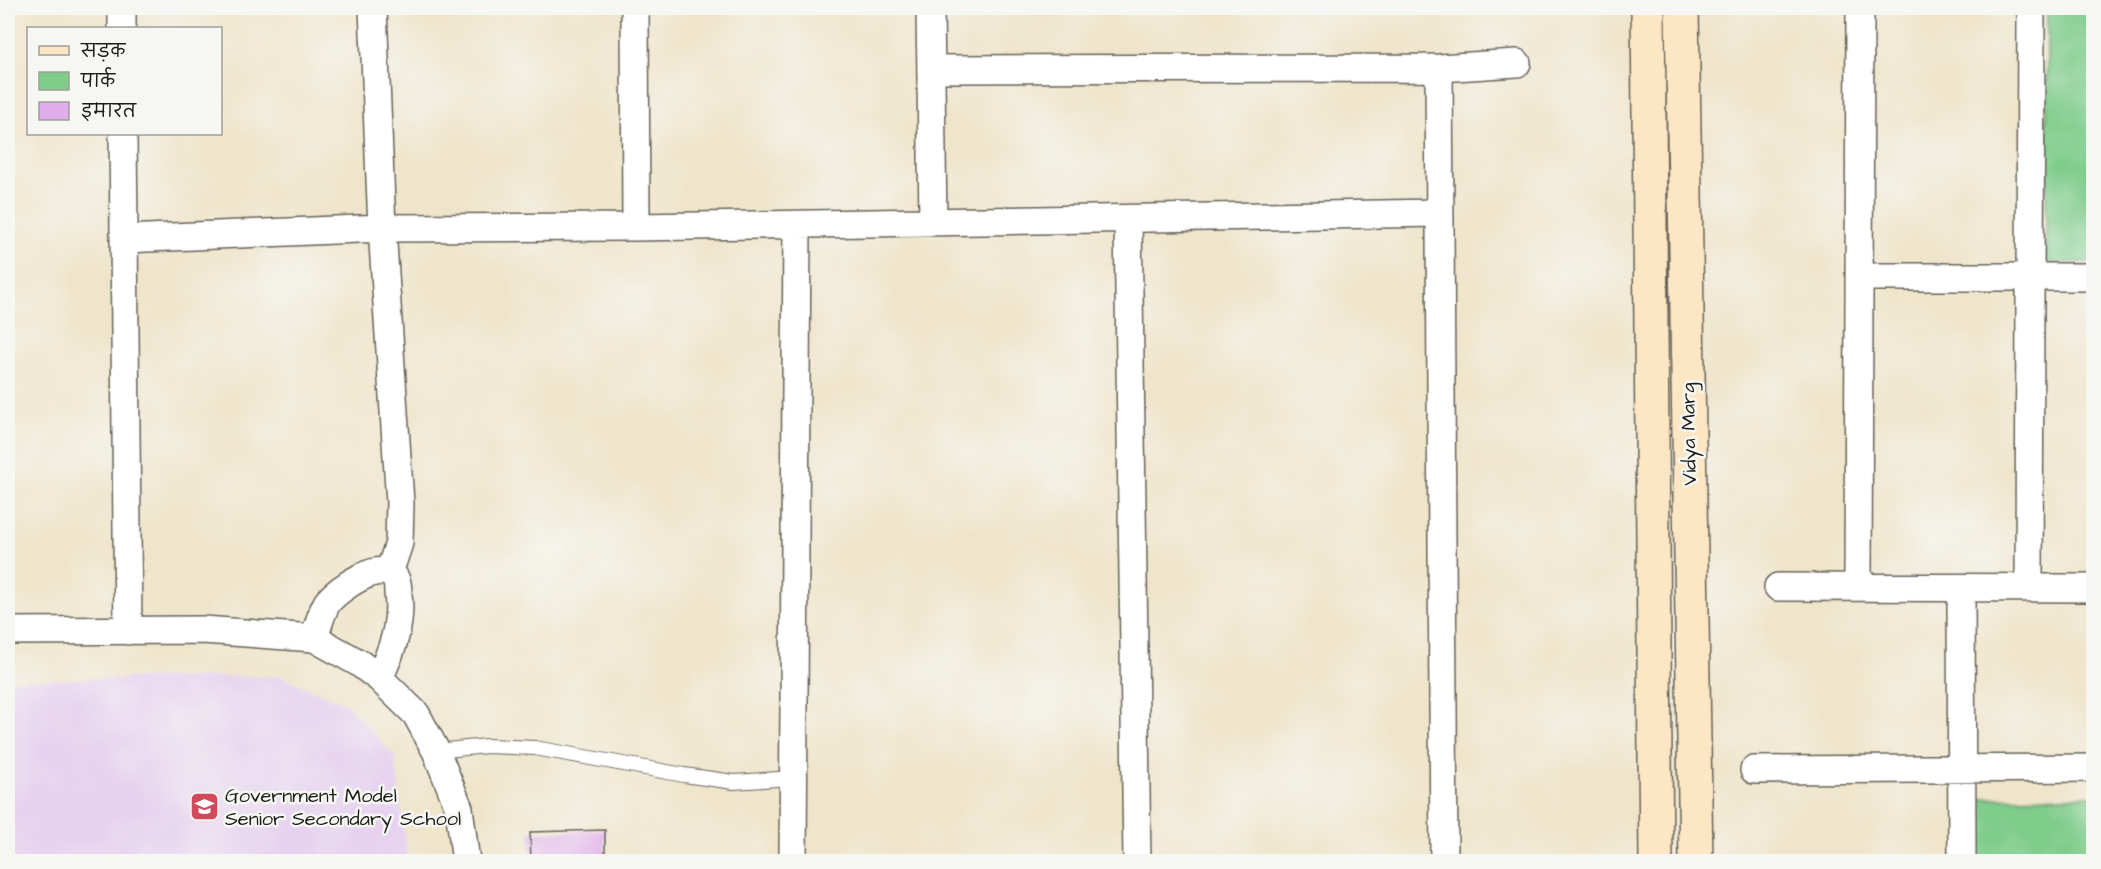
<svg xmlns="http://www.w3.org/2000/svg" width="2101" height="869" viewBox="0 0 2101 869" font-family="'Architects Daughter','Playpen Sans Deva',sans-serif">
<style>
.built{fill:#e6d2f0}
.green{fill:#7fcc8b;stroke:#4e7454;stroke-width:1.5}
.building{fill:#e0adeb}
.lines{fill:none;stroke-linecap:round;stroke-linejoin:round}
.service-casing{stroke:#666259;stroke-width:16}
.minor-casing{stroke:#666259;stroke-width:30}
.secondary-casing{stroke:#666259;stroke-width:36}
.service{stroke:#fff;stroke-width:14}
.minor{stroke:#fff;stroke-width:27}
.secondary{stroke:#fce6c4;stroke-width:33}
.labels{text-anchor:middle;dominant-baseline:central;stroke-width:5;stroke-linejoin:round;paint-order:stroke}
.street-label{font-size:20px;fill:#1c1c1c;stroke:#f6f6f2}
.poi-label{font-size:20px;fill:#1c1c1c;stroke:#f6f6f2;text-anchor:start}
</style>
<rect width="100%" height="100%" fill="#f6f6f2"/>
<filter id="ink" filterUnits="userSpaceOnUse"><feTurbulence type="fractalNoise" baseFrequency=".0167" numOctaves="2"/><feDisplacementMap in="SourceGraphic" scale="12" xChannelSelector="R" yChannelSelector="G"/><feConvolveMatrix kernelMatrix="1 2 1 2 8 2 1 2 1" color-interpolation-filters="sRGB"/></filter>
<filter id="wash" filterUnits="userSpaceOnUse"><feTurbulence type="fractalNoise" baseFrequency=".008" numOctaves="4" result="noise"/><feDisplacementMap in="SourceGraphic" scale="24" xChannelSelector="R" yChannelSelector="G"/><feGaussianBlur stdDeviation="1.35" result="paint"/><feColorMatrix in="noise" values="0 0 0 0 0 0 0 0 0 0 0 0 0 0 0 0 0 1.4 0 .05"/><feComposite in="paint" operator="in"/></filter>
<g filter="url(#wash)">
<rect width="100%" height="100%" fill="#efe5cb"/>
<path class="built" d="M 280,676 L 348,705 L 395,757 L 408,861 L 8,861 L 8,680 Z"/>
<path class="green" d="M 2047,8 L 2093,8 L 2093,262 L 2046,263 Z
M 2093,796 L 2093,861 L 1971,861 L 1969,799 Z"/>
<g id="blocks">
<path class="building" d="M 605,830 L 605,862 L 531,862 L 530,832 Z"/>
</g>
</g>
<g filter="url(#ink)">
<use href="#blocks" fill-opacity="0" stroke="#666259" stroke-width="1.5"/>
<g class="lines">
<defs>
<path id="service" d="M 436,751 L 487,746 L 535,748 L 684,775 L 734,782 L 793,778"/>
<path id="minor" d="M 122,8 L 122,28
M 373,8 L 382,228 L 400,503 L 399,543 L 389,573
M 635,8 L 636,227
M 930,8 L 933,222
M 1439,68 L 1444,862
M 931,69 L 1439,68 L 1517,63
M 123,134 L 128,631
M 1128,219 L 1137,862
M 124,239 L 382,228 L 636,227 L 1439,213
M 1859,277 L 2094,277
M 1778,587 L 2094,588
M 1858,587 L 1860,8
M 1961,588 L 1962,862
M 2029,588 L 2031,8
M 8,631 L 203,630 L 314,638 L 359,663 L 379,678 L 416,714 L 436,751 L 459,808 L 466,862
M 314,638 C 318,627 321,613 327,603 C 336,590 385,555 396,580 C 398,584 398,590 398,594 C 402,624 392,651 379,678
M 1754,770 L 2094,768
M 793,862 L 797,225"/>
<path id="secondary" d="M 1648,8 L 1656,862
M 1682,8 L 1696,862"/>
</defs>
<use href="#service" class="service-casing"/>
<use href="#minor" class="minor-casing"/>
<use href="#secondary" class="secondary-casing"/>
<use href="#service" class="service"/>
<use href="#minor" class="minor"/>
<use href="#secondary" class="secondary"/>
</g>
</g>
<defs>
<symbol id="school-square" viewBox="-11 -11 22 22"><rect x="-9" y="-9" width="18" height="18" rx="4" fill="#d1495b" stroke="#f6f6f2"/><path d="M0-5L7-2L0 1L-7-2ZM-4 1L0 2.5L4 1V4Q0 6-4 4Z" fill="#fff"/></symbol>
</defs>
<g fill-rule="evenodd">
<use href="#school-square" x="188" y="790" width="33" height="33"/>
</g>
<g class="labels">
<g class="street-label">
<text transform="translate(1689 434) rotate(-91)">Vidya Marg</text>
</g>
<g class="poi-label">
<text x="225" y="796">Government Model<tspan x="225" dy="23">Senior Secondary School</tspan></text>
</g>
</g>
<rect width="2101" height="869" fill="none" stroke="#f6f6f2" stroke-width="30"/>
<rect x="27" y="27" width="195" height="108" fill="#f6f6f2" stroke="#9f9f9c" stroke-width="1.5"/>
<rect x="39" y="46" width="30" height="9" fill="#fce6c4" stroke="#9f9f9c" stroke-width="1.5"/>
<text x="81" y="57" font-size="18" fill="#1c1c1c">सड़क</text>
<rect x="39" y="72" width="30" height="18" fill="#7fcc8b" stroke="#9f9f9c" stroke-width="1.5"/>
<text x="81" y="87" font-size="18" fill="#1c1c1c">पार्क</text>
<rect x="39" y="102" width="30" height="18" fill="#e0adeb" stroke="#9f9f9c" stroke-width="1.5"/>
<text x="81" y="117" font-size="18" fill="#1c1c1c">इमारत</text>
</svg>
